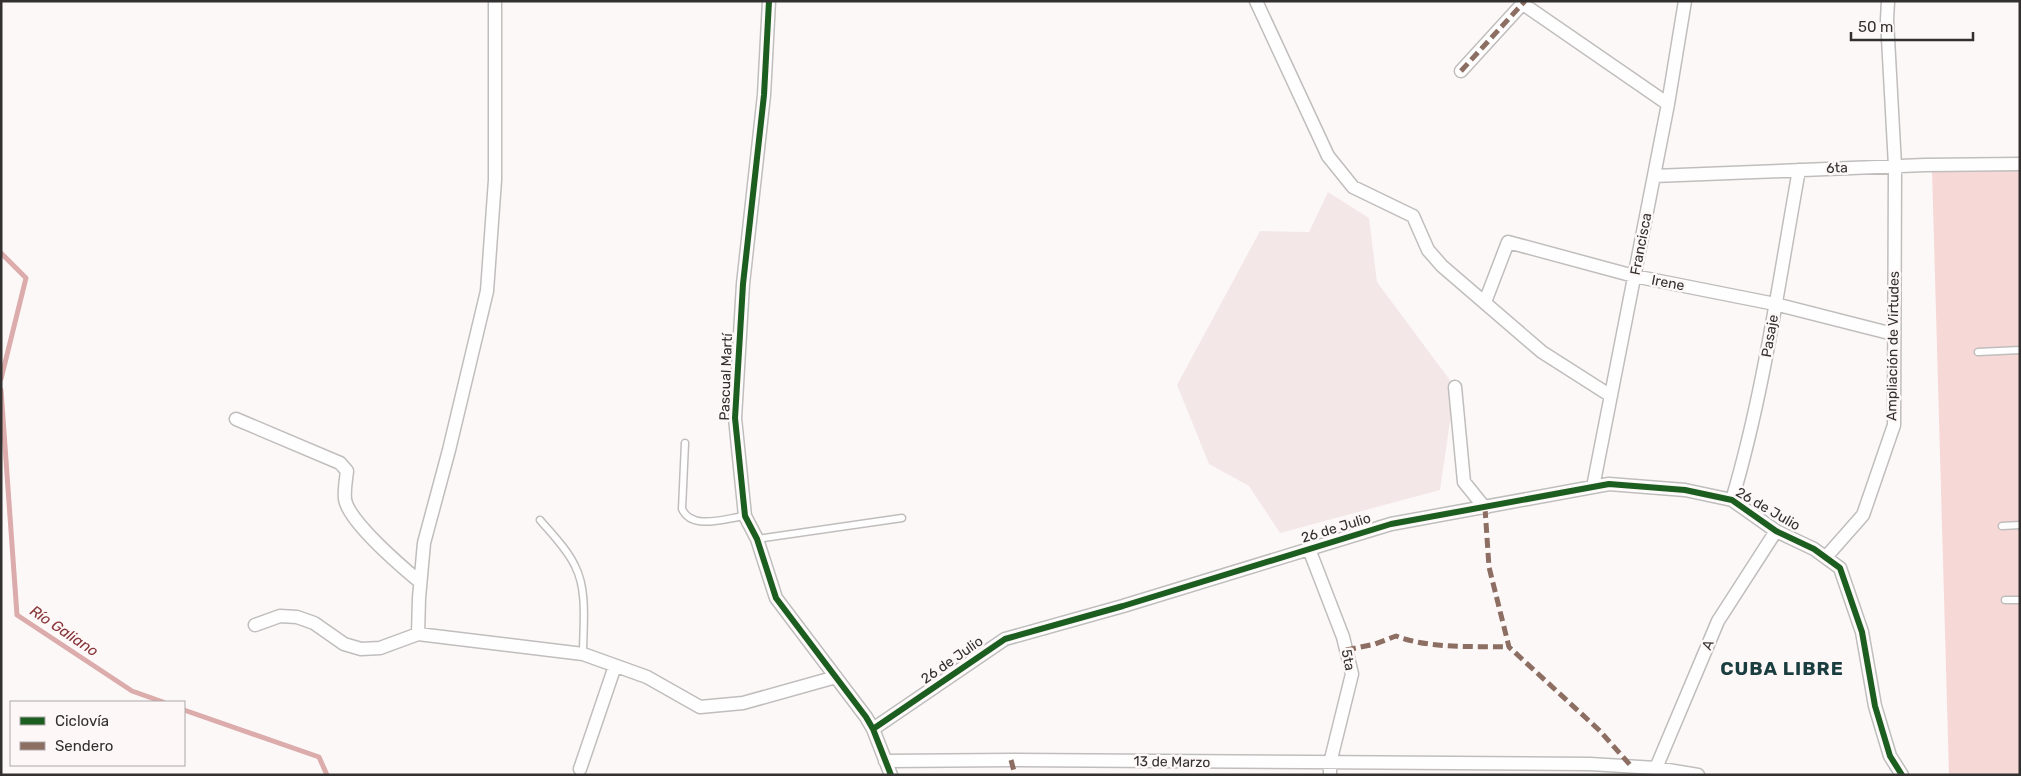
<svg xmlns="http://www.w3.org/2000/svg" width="2021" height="776" viewBox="0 0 2021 776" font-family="Rubik,sans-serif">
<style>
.built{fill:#f3e8e7}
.green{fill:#f6d8d7}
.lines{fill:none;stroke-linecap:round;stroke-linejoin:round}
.stream{stroke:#dbacab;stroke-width:5}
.service-casing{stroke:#c0bdbd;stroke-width:9}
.minor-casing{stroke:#c0bdbd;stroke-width:15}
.service{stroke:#fffefe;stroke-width:6}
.minor{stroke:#fffefe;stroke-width:12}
.quiet{stroke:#8d6e63;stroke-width:5;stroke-dasharray:10 5;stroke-linecap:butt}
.cycleway-casing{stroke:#fef7f7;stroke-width:9}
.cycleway{stroke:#1b5e20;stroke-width:6}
.labels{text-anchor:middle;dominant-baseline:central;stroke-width:5;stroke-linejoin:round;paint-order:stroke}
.street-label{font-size:14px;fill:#333030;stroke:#fef7f7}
.water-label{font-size:15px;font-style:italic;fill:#863538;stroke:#fef7f7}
.district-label{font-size:19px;font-weight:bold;letter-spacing:1px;fill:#1a3d3f;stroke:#fef7f7}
</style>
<rect width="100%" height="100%" fill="#fdf8f8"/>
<path class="built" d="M 1328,192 L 1369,218 L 1377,282 L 1455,387 L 1440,490 L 1280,533 L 1249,486 L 1209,464 L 1177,385 L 1260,231 L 1309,232 Z"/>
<path class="green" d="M 2020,169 L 2020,775 L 1949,775 L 1932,170 Z"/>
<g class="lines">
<path class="stream" d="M 1,253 L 26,278 L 1,379
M 1,390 L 17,615 L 132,691 L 163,702
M 184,710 L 319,757 L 327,775"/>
<defs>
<path id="service" d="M 1978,352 L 2020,350
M 685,443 L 682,509 C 692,531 726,518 745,516
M 540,520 C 552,534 567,549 575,566 C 588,591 583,626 583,654
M 2002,526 L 2020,525
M 757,539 L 902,518
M 2005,600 L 2020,600"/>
<path id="minor" d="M 769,1 L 764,95 L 743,284 L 735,418 L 745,516 L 757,539 L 776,598 L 866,717 L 873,729 L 891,775
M 1256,1 L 1328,156 L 1353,187 L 1413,216 L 1428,250 L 1442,266 L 1542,352 L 1611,396
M 1523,4 L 1668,104
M 1461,71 L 1525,1
M 1654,176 L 1925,165 L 2020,164
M 1485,302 L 1508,242 L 1634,276 L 1775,304 L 1893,334
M 1455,387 L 1464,482 L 1485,508
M 236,419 L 340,463 L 347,471 C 346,480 344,490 345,499 C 348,521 402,567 420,582
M 1593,487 L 1668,104 L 1685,1
M 1732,500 C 1764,392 1779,280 1799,170
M 1309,549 L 1343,637 L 1352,674 L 1330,763 L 1330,775
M 1826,557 L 1863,515 L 1894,425 L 1895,166 L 1887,20 L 1888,1
M 255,625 L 280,616 L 297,617 L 314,623 L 344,644 L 361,649 L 380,648 L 418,634 L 583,654 L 647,677 L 700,707 L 743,703 L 836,677
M 418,634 L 419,598 L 424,543 L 449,450 L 487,291 L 495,180 L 495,1
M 873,729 L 1005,639 L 1123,606 L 1391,524 L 1609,484 L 1685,490 L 1732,500 L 1776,531 L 1814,549 L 1840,568 L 1862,632 L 1875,706 L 1890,756 L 1902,775
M 885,761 L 1011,760 L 1590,764 L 1656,768 L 1698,775
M 1656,768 L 1718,621 L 1776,531
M 580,769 L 615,666"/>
</defs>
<use href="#service" class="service-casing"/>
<use href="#minor" class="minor-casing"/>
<use href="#service" class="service"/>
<use href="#minor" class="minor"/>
<path class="quiet" d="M 1461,71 L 1525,1
M 1485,508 L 1489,567 L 1509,647 L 1599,730 L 1632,767
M 1346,650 L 1375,644 L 1396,636 C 1430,649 1472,646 1509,647
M 1011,760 L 1015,775"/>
<defs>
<path id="cycleway" d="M 769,1 L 764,95 L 743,284 L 735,418 L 745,516 L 757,539 L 776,598 L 866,717 L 873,729 L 891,775
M 873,729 L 1005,639 L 1123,606 L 1391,524 L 1609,484 L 1685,490 L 1732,500 L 1776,531 L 1814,549 L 1840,568 L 1862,632 L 1875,706 L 1890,756 L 1902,775"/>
</defs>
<use href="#cycleway" class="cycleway-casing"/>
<use href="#cycleway" class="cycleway"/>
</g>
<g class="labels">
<g class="street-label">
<text transform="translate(1837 168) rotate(-2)">6ta</text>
<text transform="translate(1641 244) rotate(-79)">Francisca</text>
<text transform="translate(1668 283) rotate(11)">Irene</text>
<text transform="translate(1770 336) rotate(-80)">Pasaje</text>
<text transform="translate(1893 346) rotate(-89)">Ampliación de Virtudes</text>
<text transform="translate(726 377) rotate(-88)">Pascual Martí</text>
<text transform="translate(1768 509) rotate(30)">26 de Julio</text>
<text transform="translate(1336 528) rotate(-17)">26 de Julio</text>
<text transform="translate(1708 645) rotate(-67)">A</text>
<text transform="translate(952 660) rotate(-35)">26 de Julio</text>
<text transform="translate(1348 660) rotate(79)">5ta</text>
<text transform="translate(1172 762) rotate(1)">13 de Marzo</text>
</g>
<g class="water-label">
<text transform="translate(64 631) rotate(34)">Río Galiano</text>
</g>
<g class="district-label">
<text x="1782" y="668">CUBA LIBRE</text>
</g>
</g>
<rect width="2021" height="776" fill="none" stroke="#333030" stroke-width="5"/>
<rect x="10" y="701" width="175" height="65" fill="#fef7f7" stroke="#ada7a7"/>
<rect x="20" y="717" width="25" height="8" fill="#1b5e20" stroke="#ada7a7"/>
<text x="55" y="726" font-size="15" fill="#333030">Ciclovía</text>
<rect x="20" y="742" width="25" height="8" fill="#8d6e63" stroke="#ada7a7"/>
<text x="55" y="751" font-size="15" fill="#333030">Sendero</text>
<path d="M1851 32v8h122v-8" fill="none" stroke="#333030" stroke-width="2.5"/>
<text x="1858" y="32" font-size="15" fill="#333030" stroke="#fef7f7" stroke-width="4" paint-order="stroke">50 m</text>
</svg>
